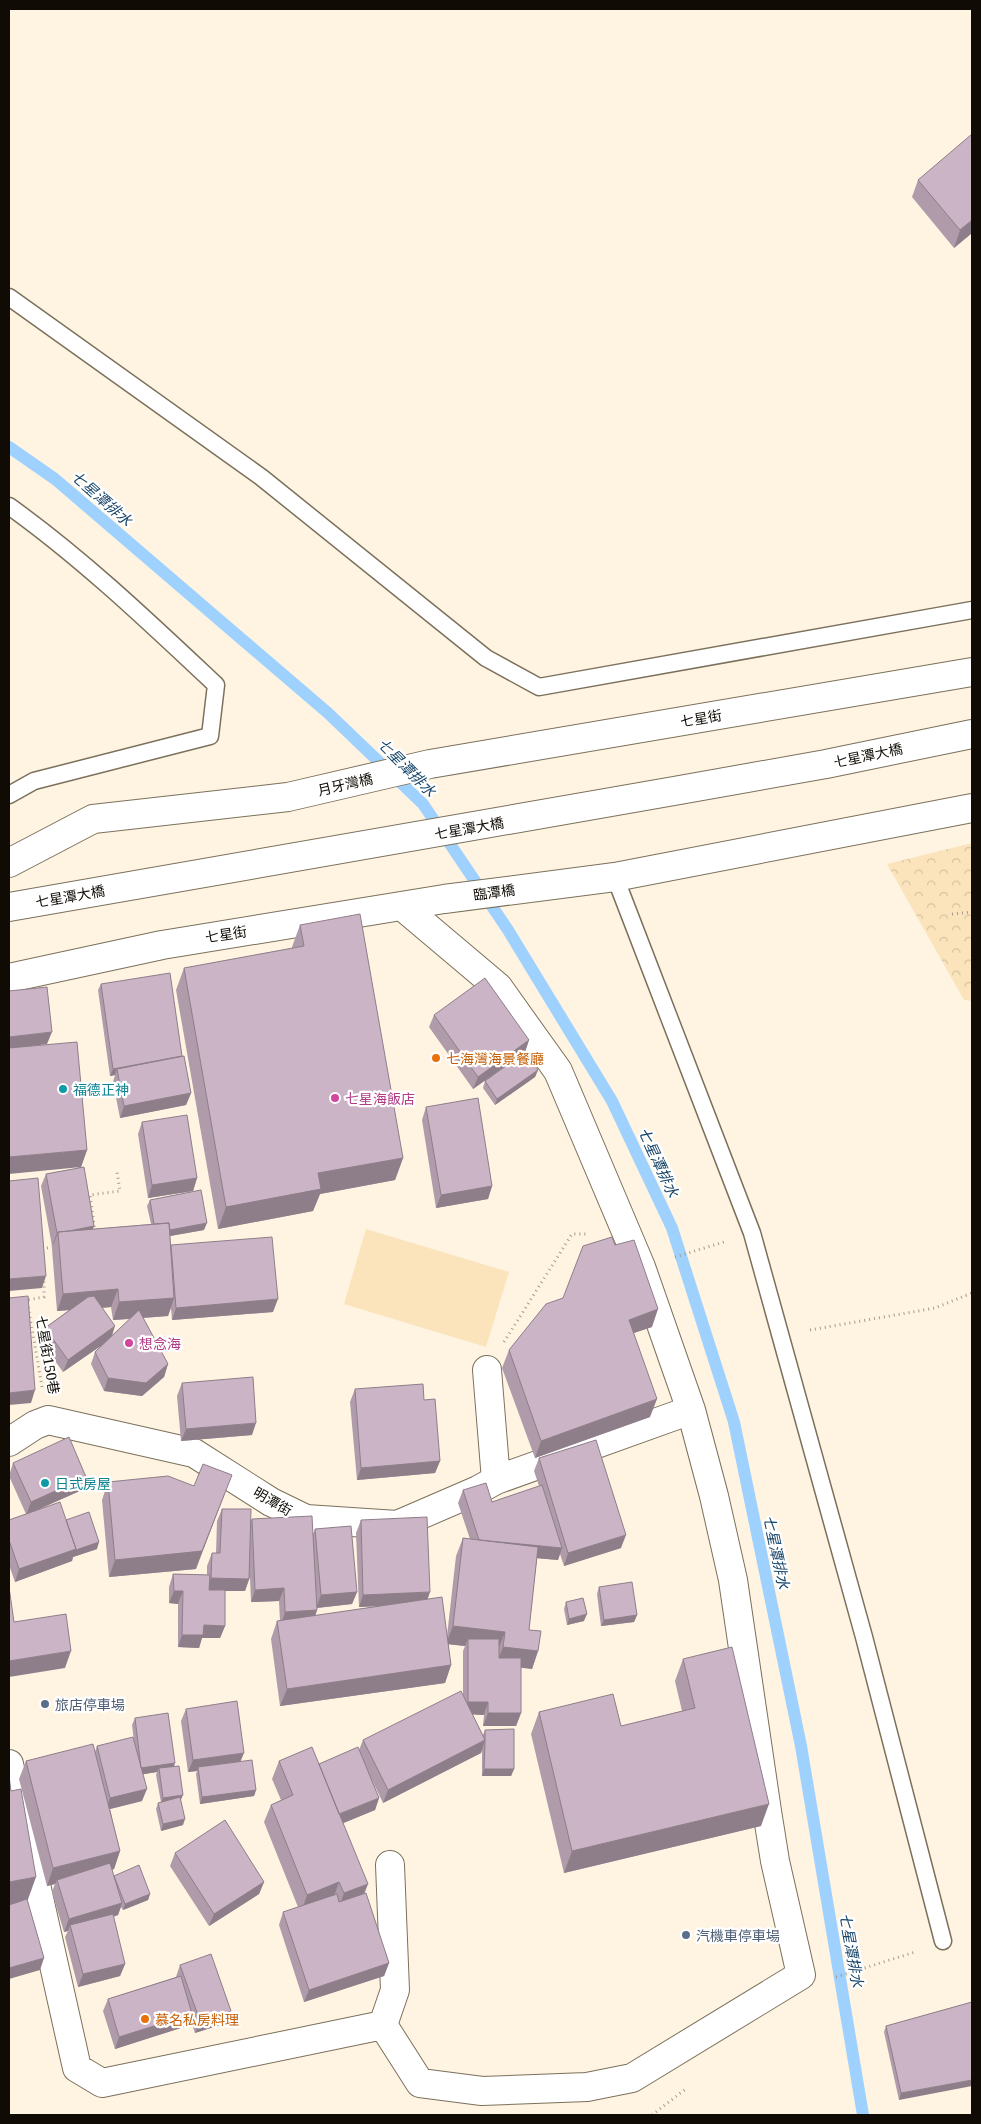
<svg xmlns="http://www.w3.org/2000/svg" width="981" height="2124" viewBox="0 0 981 2124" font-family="'Noto Serif','Noto Sans TC',serif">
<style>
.park{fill:url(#park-crowns)}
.garden{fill:#fbe4bc}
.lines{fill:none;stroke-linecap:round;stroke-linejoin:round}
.stream{stroke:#9fd1ff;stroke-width:12}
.lane-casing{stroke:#7b705b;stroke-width:19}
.street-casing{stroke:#7b705b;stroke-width:30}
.secondary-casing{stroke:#7b705b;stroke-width:30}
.path{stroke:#a39b8d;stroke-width:3;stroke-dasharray:1 4;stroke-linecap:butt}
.lane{stroke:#fff;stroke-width:16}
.street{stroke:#fff;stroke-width:28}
.secondary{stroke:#fff;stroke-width:28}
.wall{fill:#af9ba9;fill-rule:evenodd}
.shaded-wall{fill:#8e7e8a}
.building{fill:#cbb4c5;stroke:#8e7e8a}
.food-dot{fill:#e8710a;stroke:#fff;stroke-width:2}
.culture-dot{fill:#0f9aa8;stroke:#fff;stroke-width:2}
.hotel-dot{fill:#d1479c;stroke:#fff;stroke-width:2}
.service-dot{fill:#5c6f8a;stroke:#fff;stroke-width:2}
.labels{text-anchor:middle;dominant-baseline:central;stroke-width:4.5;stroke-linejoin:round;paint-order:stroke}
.street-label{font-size:14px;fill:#100c05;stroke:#fff}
.food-label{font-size:14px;fill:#c56008;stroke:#fff;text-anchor:start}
.culture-label{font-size:14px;fill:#0d838f;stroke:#fff;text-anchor:start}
.hotel-label{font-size:14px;fill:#b23c85;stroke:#fff;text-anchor:start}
.service-label{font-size:14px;fill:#4e5e75;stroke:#fff;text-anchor:start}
.water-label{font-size:15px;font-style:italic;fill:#18456a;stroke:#fff}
</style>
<defs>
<pattern id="park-crowns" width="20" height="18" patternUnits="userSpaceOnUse" patternTransform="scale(1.25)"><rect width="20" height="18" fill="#fbe4bc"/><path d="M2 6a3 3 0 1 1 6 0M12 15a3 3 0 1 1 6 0" fill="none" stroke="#d6c2a0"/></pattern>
</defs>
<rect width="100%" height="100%" fill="#fef4e1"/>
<path class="park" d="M 972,843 L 972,1001 L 964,1000 L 887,864 Z"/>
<path class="garden" d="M 366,1229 L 509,1272 L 486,1347 L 344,1304 Z"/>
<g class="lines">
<path class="stream" d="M 9,447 L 55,479 L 328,713 L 423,804 L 508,930 L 612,1101 L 672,1228 L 734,1422 L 801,1746 L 863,2115"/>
<defs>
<path id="lane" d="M 9,297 L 261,477 L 486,658 L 539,687 L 972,610
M 9,506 C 83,559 150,623 216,685 L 210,736 L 34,781 L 9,795
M 615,877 L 752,1233 L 864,1637 L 943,1941"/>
<path id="street" d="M 9,863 L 93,819 L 288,797 L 430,764 L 972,672
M 9,978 L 162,945 L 444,899 L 615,877 L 972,808
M 9,1442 L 35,1425 L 48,1420 L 194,1453 L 271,1502 L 306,1519 L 397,1525 L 478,1490 L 496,1480 L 487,1370
M 496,1480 L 691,1410
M 9,1764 L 77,2068 L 102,2083 L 383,2025
M 390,1865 L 395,1990 L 383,2025 L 420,2083 L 482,2091 L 587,2087 L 632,2078 L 801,1975 L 775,1861 L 767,1811 L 733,1580 L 714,1496 L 691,1410 L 641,1267 L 558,1071 L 498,987 L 402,906"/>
<path id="secondary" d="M 9,907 L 674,791 L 826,764 L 972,734"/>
</defs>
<use href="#lane" class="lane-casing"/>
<use href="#street" class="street-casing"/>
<use href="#secondary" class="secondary-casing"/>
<path class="path" d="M 952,914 L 972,912
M 95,1232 L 90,1195 L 120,1191 L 117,1172
M 42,1249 L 56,1246
M 675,1257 L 724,1242
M 810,1330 L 935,1308 L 972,1293
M 504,1342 L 572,1234 L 588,1234
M 42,1387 L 27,1300 L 44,1297 L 44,1280
M 836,1977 L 915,1952
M 652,2115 L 687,2088"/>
<use href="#lane" class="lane"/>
<use href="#street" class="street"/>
<use href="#secondary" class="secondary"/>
</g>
<path class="wall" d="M 918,180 L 972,233 L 954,248 L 912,197 Z
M 300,925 L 403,1158 L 395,1180 L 320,1194 L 313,1211 L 218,1229 L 176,990 L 184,968 L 292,948 L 292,947 Z
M 101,984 L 182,1056 L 191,1093 L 186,1105 L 120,1118 L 113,1082 L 115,1075 L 110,1076 L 98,990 Z
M 434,1015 L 529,1040 L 525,1052 L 538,1070 L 535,1077 L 495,1105 L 483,1088 L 485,1081 L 520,1055 L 473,1089 L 429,1027 Z
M 47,1044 L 87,1150 L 81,1167 L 93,1229 L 151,1224 L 147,1206 L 150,1200 L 204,1230 L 170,1236 L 171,1246 L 273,1312 L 172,1320 L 171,1308 L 168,1316 L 143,1318 L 168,1364 L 164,1377 L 142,1396 L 104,1391 L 91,1364 L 95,1352 L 104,1343 L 63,1372 L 40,1340 L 45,1328 L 69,1310 L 57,1311 L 52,1249 L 53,1245 L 52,1246 L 41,1186 L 46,1174 L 78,1168 ZM 111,1307 L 113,1320 L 130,1319 L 111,1336 L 102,1308 Z
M 426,1107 L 492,1186 L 488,1199 L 436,1208 L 422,1120 Z
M 142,1122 L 197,1178 L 193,1191 L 148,1198 L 138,1134 Z
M 615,1245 L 652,1327 L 633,1333 L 650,1417 L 535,1458 L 502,1368 L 509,1350 L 563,1298 Z
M 182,1383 L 252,1435 L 181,1441 L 177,1396 Z
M 355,1389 L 424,1400 L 440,1461 L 435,1473 L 357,1480 L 350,1402 Z
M 539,1458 L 621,1548 L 564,1566 L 560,1554 L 558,1560 L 537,1558 L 529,1630 L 538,1651 L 532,1669 L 521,1667 L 521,1713 L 516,1726 L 483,1726 L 484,1715 L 472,1714 L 483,1735 L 485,1730 L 514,1769 L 511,1776 L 482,1776 L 482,1750 L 481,1753 L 383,1803 L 371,1778 L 379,1798 L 375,1810 L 343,1823 L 364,1894 L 389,1963 L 384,1976 L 304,2002 L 279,1925 L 283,1912 L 298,1907 L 264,1822 L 271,1805 L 281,1800 L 272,1779 L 279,1761 L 319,1764 L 359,1750 L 363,1740 L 463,1696 L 463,1651 L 465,1646 L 448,1644 L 451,1665 L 445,1683 L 280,1706 L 271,1639 L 277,1621 L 280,1621 L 279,1601 L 251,1602 L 250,1577 L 245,1591 L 225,1591 L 225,1626 L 220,1638 L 202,1638 L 199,1648 L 178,1647 L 178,1604 L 169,1603 L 169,1587 L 173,1574 L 207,1575 L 207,1566 L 212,1553 L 216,1553 L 217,1521 L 222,1509 L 250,1522 L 252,1519 L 313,1534 L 315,1529 L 357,1592 L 352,1604 L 317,1608 L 317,1610 L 315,1616 L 379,1606 L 359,1607 L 356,1533 L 361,1520 L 428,1599 L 447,1636 L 456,1556 L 463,1538 L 470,1539 L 458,1503 L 463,1490 L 492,1502 L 539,1486 L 534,1471 Z
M 13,1463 L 82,1490 L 39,1509 L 66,1520 L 97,1549 L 73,1557 L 72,1561 L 15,1582 L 9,1565 L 9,1520 L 26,1514 L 9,1476 Z
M 108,1482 L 196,1569 L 109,1577 L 102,1500 Z
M 599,1587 L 637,1615 L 634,1622 L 601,1626 L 597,1594 Z
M 566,1602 L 584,1621 L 567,1625 L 564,1609 Z
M 683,1659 L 761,1826 L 564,1873 L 531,1734 L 539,1712 L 621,1726 L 682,1711 L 675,1681 Z
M 186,1709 L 241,1761 L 256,1790 L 254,1796 L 200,1804 L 196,1774 L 197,1771 L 188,1772 L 181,1721 Z
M 135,1718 L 174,1766 L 181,1801 L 183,1825 L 161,1831 L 156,1809 L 158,1803 L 161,1802 L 156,1775 L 157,1772 L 143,1774 L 142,1801 L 110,1809 L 120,1851 L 114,1869 L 112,1870 L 114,1876 L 150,1894 L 148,1900 L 123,1910 L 121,1907 L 118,1915 L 113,1917 L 125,1964 L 120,1976 L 78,1987 L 65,1937 L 68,1931 L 64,1932 L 52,1892 L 55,1884 L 47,1886 L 19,1779 L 26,1761 L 95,1752 L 97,1746 L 134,1741 L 132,1725 Z
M 175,1853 L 264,1882 L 259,1894 L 209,1926 L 170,1866 Z
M 180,1965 L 231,2011 L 226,2023 L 195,2033 L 190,2019 L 187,2026 L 115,2049 L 103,2011 L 108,1999 L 176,1977 Z
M 972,2002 L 899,2100 L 884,2032 L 886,2026 Z"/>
<path class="shaded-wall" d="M 972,220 L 972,233 L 954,248 L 960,230 Z
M 52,1032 L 47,1044 L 9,1049 L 9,1037 Z
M 529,1040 L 525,1052 L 473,1089 L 478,1077 Z
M 182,1059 L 117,1069 L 115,1075 L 110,1076 L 113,1069 Z
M 538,1070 L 535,1077 L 495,1105 L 497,1099 Z
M 191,1093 L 186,1105 L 120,1118 L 124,1106 Z
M 87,1150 L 81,1167 L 9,1174 L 9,1157 Z
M 403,1158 L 395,1180 L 320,1194 L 313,1211 L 218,1229 L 226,1207 L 318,1173 Z
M 197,1178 L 193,1191 L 148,1198 L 152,1185 Z
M 492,1186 L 488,1199 L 436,1208 L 441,1195 Z
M 207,1223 L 204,1230 L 153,1239 L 156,1232 Z
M 94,1226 L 90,1239 L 58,1233 Z
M 57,1233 L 58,1233 L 53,1245 L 52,1246 Z
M 46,1276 L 42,1288 L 9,1291 L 9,1279 Z
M 118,1289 L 111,1307 L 57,1311 L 63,1294 Z
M 174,1298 L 168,1316 L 113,1320 L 119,1302 Z
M 278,1299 L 273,1312 L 172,1320 L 176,1308 Z
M 658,1309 L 652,1327 L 622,1337 L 629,1320 Z
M 115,1326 L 111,1339 L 63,1372 L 68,1360 Z
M 168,1364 L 164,1377 L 142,1396 L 104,1391 L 108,1378 Z
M 35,1390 L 31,1403 L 9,1405 L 9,1393 Z
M 657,1399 L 650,1417 L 535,1458 L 541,1441 Z
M 256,1423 L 252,1435 L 181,1441 L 186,1429 Z
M 440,1461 L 435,1473 L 357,1480 L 361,1468 Z
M 86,1477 L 82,1490 L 26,1515 L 31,1502 Z
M 225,1493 L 196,1569 L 109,1577 L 115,1560 Z
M 626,1535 L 621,1548 L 564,1566 L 568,1553 Z
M 479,1540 L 562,1548 L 558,1560 L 475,1553 Z
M 99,1542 L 97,1549 L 73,1557 L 72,1561 L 15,1582 L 19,1569 L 76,1549 Z
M 211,1578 L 249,1579 L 245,1591 L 206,1591 Z
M 284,1588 L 279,1601 L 251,1602 L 255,1590 Z
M 174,1591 L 183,1591 L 178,1604 L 169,1603 Z
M 357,1592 L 352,1604 L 316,1608 L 321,1595 Z
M 430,1592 L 426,1604 L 359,1607 L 363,1595 Z
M 317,1610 L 313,1623 L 281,1625 L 285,1612 Z
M 587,1614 L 584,1621 L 567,1625 L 569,1619 Z
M 637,1615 L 634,1622 L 601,1626 L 604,1620 Z
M 204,1625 L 225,1626 L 220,1638 L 202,1638 L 199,1648 L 178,1647 L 182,1635 Z
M 453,1626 L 505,1632 L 498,1650 L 468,1639 L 465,1646 L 446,1644 Z
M 503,1647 L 538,1651 L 532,1669 L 496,1665 Z
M 71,1651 L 65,1668 L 9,1677 L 9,1661 Z
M 451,1665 L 445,1683 L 280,1706 L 287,1689 Z
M 468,1702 L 488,1702 L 484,1715 L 463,1714 Z
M 488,1713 L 521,1713 L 516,1726 L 483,1726 Z
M 485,1740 L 481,1753 L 383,1803 L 388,1790 Z
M 244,1753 L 239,1765 L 198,1767 L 197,1771 L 188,1772 L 193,1760 Z
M 175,1763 L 173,1770 L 159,1768 L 157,1772 L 139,1775 L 141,1768 Z
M 484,1769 L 514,1769 L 511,1776 L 482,1776 Z
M 147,1789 L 142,1801 L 106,1810 L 110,1798 Z
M 256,1790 L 254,1796 L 200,1804 L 202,1797 Z
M 183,1795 L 180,1802 L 161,1804 L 163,1798 Z
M 379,1798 L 375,1810 L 334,1827 L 338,1815 Z
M 769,1804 L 761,1826 L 564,1873 L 572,1851 Z
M 185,1819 L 183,1825 L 161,1831 L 163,1824 Z
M 120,1851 L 114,1869 L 58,1883 L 57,1880 L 55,1884 L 47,1886 L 53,1868 Z
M 36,1877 L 26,1905 L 9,1908 L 9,1882 Z
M 264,1882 L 259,1894 L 209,1926 L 214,1914 Z
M 339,1882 L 333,1899 L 301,1913 L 307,1895 Z
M 368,1884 L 361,1902 L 338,1911 L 344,1893 Z
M 150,1894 L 148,1900 L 123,1910 L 125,1904 Z
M 122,1903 L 118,1915 L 71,1930 L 70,1925 L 68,1931 L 64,1932 L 69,1919 Z
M 44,1958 L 40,1970 L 9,1979 L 9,1968 Z
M 389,1963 L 384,1976 L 304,2002 L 309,1990 Z
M 125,1964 L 120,1976 L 78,1987 L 83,1974 Z
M 231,2011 L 226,2023 L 195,2033 L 200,2021 Z
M 192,2014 L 187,2026 L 115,2049 L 119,2037 Z
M 972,2080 L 972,2086 L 899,2100 L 901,2093 Z"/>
<path class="building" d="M 972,134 L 972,220 L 960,230 L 918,180 Z
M 360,914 L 403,1158 L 318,1173 L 321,1189 L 226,1207 L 184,968 L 304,946 L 300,925 Z
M 170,973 L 182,1056 L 113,1069 L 101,984 Z
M 485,978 L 529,1040 L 478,1077 L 434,1015 Z
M 47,987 L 52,1032 L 9,1037 L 9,991 Z
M 77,1042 L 87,1150 L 9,1157 L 9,1048 Z
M 525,1052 L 538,1070 L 497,1099 L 485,1081 Z
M 184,1056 L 191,1093 L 124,1106 L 117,1069 Z
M 478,1098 L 492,1186 L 441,1195 L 426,1107 Z
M 187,1115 L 197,1178 L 152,1185 L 142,1122 Z
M 84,1167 L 94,1226 L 69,1231 L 58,1232 L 58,1233 L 57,1233 L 46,1174 Z
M 38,1178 L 46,1276 L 9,1279 L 9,1181 Z
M 201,1190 L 207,1223 L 170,1230 L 169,1223 L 154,1224 L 150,1200 Z
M 169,1223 L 174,1298 L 119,1302 L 118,1289 L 63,1294 L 58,1232 Z
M 272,1237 L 278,1299 L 176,1308 L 171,1245 Z
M 612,1237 L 615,1245 L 634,1240 L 658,1309 L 629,1320 L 657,1399 L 541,1441 L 509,1350 L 546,1304 L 563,1298 L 583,1246 Z
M 28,1296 L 35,1390 L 9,1393 L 9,1298 Z
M 94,1296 L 115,1326 L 68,1360 L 45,1328 L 88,1297 Z
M 139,1310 L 168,1364 L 146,1383 L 108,1378 L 95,1352 Z
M 253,1377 L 256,1423 L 186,1429 L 182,1383 Z
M 423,1384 L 424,1400 L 435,1399 L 440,1461 L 361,1468 L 355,1389 Z
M 69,1437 L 86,1477 L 31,1502 L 13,1463 Z
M 596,1440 L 626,1535 L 568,1553 L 539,1458 Z
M 203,1464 L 232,1475 L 202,1551 L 115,1560 L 108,1482 L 168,1476 L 194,1486 Z
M 486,1483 L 492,1502 L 542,1485 L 562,1548 L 479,1540 L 463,1490 Z
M 60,1502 L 76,1549 L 19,1569 L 9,1540 L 9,1520 Z
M 222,1509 L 251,1509 L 249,1579 L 211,1578 L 212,1553 L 220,1553 Z
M 89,1512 L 99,1542 L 76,1550 L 76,1549 L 66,1520 Z
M 312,1516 L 317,1610 L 285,1612 L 284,1588 L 255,1590 L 252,1519 Z
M 427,1517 L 430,1592 L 363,1595 L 361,1520 Z
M 351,1526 L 357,1592 L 321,1595 L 315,1529 Z
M 463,1538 L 538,1547 L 529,1630 L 541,1631 L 538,1651 L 503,1647 L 505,1632 L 453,1626 Z
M 173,1574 L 210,1575 L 209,1590 L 225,1590 L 225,1626 L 204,1625 L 203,1635 L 182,1635 L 183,1591 L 174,1591 Z
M 632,1582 L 637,1615 L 604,1620 L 599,1587 Z
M 9,1587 L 14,1622 L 66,1614 L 71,1651 L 9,1661 Z
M 442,1597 L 451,1665 L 287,1689 L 277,1621 Z
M 583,1598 L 587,1614 L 569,1619 L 566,1602 Z
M 468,1639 L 499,1639 L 499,1658 L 521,1658 L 521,1713 L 488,1713 L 488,1702 L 468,1702 Z
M 732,1647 L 769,1804 L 572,1851 L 539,1712 L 613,1694 L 621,1726 L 695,1708 L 683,1659 Z
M 461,1691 L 485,1740 L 388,1790 L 363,1740 Z
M 237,1701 L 244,1753 L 193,1760 L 186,1709 Z
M 168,1713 L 175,1763 L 141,1768 L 135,1718 Z
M 514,1729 L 514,1769 L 484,1769 L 485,1743 L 485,1730 Z
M 133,1737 L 147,1789 L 110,1798 L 97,1746 Z
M 93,1744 L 120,1851 L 53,1868 L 26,1761 Z
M 312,1747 L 368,1884 L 344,1893 L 339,1882 L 307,1895 L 271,1805 L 293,1795 L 279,1761 Z
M 358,1747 L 379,1798 L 339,1814 L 319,1764 Z
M 252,1760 L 256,1790 L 202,1797 L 198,1767 Z
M 179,1766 L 183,1795 L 163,1798 L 159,1768 Z
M 9,1776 L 11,1791 L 21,1789 L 36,1877 L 9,1882 Z
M 180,1797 L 185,1819 L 163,1824 L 158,1803 Z
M 225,1820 L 264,1882 L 214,1914 L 175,1853 Z
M 110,1863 L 122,1903 L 69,1919 L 57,1880 Z
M 139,1865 L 150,1894 L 125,1904 L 114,1876 Z
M 366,1893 L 389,1963 L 309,1990 L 283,1912 L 337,1894 L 339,1902 Z
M 27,1899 L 44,1958 L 9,1968 L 9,1905 Z
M 113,1914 L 125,1964 L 83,1974 L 70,1925 Z
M 211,1954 L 231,2011 L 200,2021 L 180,1965 Z
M 181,1976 L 192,2014 L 119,2037 L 108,1999 Z
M 972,2002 L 972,2080 L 901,2093 L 886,2026 Z"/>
<g class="food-dot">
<circle cx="436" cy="1058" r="5"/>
<circle cx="145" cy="2019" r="5"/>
</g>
<g class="culture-dot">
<circle cx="63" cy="1089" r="5"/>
<circle cx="45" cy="1483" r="5"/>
</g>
<g class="hotel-dot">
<circle cx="335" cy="1098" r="5"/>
<circle cx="129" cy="1343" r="5"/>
</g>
<g class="service-dot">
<circle cx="45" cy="1704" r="5"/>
<circle cx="686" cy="1935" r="5"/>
</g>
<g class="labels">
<g class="street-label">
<text transform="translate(701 718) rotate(-10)">七星街</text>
<text transform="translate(868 755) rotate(-12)">七星潭大橋</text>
<text transform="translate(345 784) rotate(-13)">月牙灣橋</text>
<text transform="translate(469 828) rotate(-10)">七星潭大橋</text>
<text transform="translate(494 892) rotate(-8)">臨潭橋</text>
<text transform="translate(70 896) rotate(-10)">七星潭大橋</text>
<text transform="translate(226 934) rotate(-9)">七星街</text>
<text transform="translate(48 1355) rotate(80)">七星街150巷</text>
<text transform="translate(273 1501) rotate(30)">明潭街</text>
</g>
<g class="food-label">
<text x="446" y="1058">七海灣海景餐廳</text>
<text x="155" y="2019">慕名私房料理</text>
</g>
<g class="culture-label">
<text x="73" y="1089">福德正神</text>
<text x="55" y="1483">日式房屋</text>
</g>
<g class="hotel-label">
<text x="345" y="1098">七星海飯店</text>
<text x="139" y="1343">想念海</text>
</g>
<g class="service-label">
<text x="55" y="1704">旅店停車場</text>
<text x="696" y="1935">汽機車停車場</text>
</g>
<g class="water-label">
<text transform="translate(102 498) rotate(41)">七星潭排水</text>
<text transform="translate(407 767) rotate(45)">七星潭排水</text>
<text transform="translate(659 1162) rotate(65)">七星潭排水</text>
<text transform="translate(777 1552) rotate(78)">七星潭排水</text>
<text transform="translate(852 1950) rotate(80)">七星潭排水</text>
</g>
</g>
<rect width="981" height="2124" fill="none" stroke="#100c05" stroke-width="20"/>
</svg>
